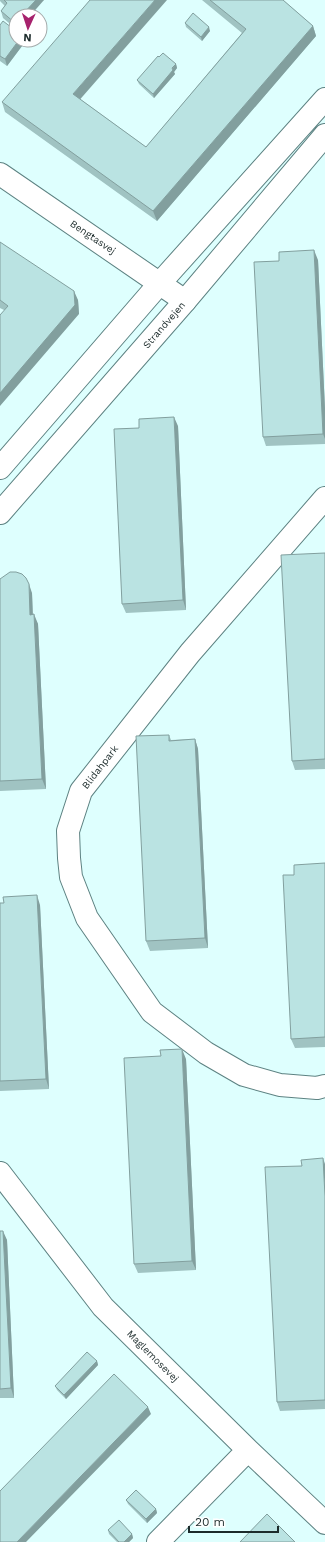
<svg xmlns="http://www.w3.org/2000/svg" width="325" height="1542" viewBox="0 0 325 1542" font-family="'Work Sans',sans-serif">
<style>
.lines{fill:none;stroke-linecap:round;stroke-linejoin:round}
.minor-casing{stroke:#5d8282;stroke-width:24}
.major-casing{stroke:#5d8282;stroke-width:24}
.minor{stroke:#fff;stroke-width:22}
.major{stroke:#fff;stroke-width:22}
.wall{fill:#a0c3c2}
.shaded-wall{fill:#829f9e}
.building{fill:#bae3e2;stroke:#829f9e}
.labels{text-anchor:middle;dominant-baseline:central;stroke-width:3.5;stroke-linejoin:round;paint-order:stroke}
.street-label{font-size:10px;fill:#1c2b2b;stroke:#fff}
</style>
<rect width="100%" height="100%" fill="#defffe"/>
<g class="lines">
<defs>
<path id="minor" d="M 0,174 L 185,301
M 325,498 L 190,653 L 81,791 L 68,831 L 69,858 L 71,877 L 87,918 L 152,1012 L 206,1053 L 244,1075 L 280,1085 L 317,1088 L 325,1086
M 0,1173 L 103,1307 L 248,1450 L 325,1523
M 158,1542 L 248,1450"/>
<path id="major" d="M 0,468 L 160,283 L 325,99
M 0,513 L 185,301 L 325,135"/>
</defs>
<use href="#minor" class="minor-casing"/>
<use href="#major" class="major-casing"/>
<use href="#minor" class="minor"/>
<use href="#major" class="major"/>
</g>
<path class="wall" d="M 0,0 L 44,0 L 16,16 L 16,29 L 3,18 L 1,11 L 5,6 L 0,1 Z
M 202,0 L 283,0 L 313,26 L 316,36 L 157,221 L 5,112 L 2,102 L 80,99 L 146,147 L 242,33 Z
M 185,23 L 210,31 L 202,41 L 186,27 Z
M 0,25 L 25,42 L 7,66 L 0,61 Z
M 159,57 L 176,64 L 177,68 L 174,72 L 175,74 L 154,98 L 139,84 L 137,80 Z
M 0,242 L 78,300 L 79,314 L 4,310 L 0,308 Z
M 318,260 L 325,409 L 325,444 L 266,446 L 263,437 Z
M 178,426 L 186,610 L 126,613 L 122,604 Z
M 325,553 L 325,769 L 295,770 L 292,761 Z
M 0,581 L 32,593 L 33,615 L 38,624 L 46,789 L 0,791 Z
M 169,735 L 171,740 L 195,739 L 198,749 L 208,948 L 150,951 L 146,941 Z
M 325,863 L 325,1047 L 295,1048 L 291,1039 L 294,875 Z
M 0,903 L 40,905 L 49,1089 L 0,1091 Z
M 186,1059 L 196,1270 L 138,1273 L 134,1264 Z
M 325,1164 L 325,1409 L 280,1411 L 277,1402 L 302,1166 Z
M 0,1231 L 7,1240 L 14,1398 L 0,1398 Z
M 97,1361 L 98,1365 L 66,1399 L 57,1390 L 55,1386 Z
M 126,1500 L 156,1509 L 157,1513 L 147,1523 L 128,1504 Z
M 108,1530 L 132,1534 L 133,1538 L 129,1542 L 117,1542 L 109,1534 Z"/>
<path class="shaded-wall" d="M 36,0 L 44,0 L 30,16 L 21,16 Z
M 155,0 L 167,0 L 76,104 L 73,94 Z
M 313,26 L 316,36 L 157,221 L 153,211 Z
M 209,27 L 210,31 L 202,41 L 201,37 Z
M 19,40 L 24,40 L 25,42 L 7,66 L 5,59 Z
M 176,64 L 177,68 L 174,72 L 175,74 L 154,98 L 153,94 Z
M 314,250 L 318,260 L 325,409 L 325,439 L 323,434 Z
M 74,291 L 78,300 L 79,314 L 0,406 L 0,393 Z
M 174,417 L 178,426 L 186,610 L 183,600 Z
M 29,584 L 32,593 L 33,624 L 30,615 Z
M 34,614 L 38,624 L 46,789 L 42,779 Z
M 195,739 L 198,749 L 208,948 L 205,938 Z
M 37,895 L 40,905 L 49,1089 L 46,1079 Z
M 182,1049 L 186,1059 L 196,1270 L 192,1261 Z
M 323,1158 L 325,1164 L 325,1196 Z
M 3,1231 L 7,1240 L 14,1398 L 11,1388 Z
M 97,1361 L 98,1365 L 66,1399 L 64,1395 Z
M 148,1407 L 151,1414 L 26,1542 L 17,1542 Z
M 156,1509 L 157,1513 L 147,1523 L 146,1519 Z
M 132,1534 L 133,1538 L 129,1542 L 124,1542 Z"/>
<path class="building" d="M 4,0 L 36,0 L 21,16 L 16,16 L 16,22 L 15,23 L 1,11 L 7,3 Z
M 90,0 L 155,0 L 73,94 L 146,147 L 246,29 L 210,0 L 283,0 L 313,26 L 153,211 L 2,102 Z
M 193,13 L 209,27 L 201,37 L 185,23 Z
M 3,21 L 16,31 L 16,40 L 19,40 L 5,59 L 0,56 L 0,25 Z
M 163,53 L 176,64 L 172,68 L 173,70 L 153,94 L 137,80 L 158,56 L 159,57 Z
M 0,242 L 74,291 L 75,305 L 0,393 L 0,315 L 8,306 L 0,300 Z
M 314,250 L 323,434 L 263,437 L 254,262 L 279,261 L 279,252 Z
M 174,417 L 183,600 L 122,604 L 114,429 L 139,428 L 139,419 Z
M 325,553 L 325,759 L 292,761 L 281,555 Z
M 10,572 L 16,572 L 22,574 L 26,578 L 29,584 L 30,615 L 34,614 L 42,779 L 0,781 L 0,579 Z
M 169,735 L 169,741 L 195,739 L 205,938 L 146,941 L 136,736 Z
M 325,863 L 325,1037 L 291,1039 L 283,875 L 294,875 L 294,865 Z
M 37,895 L 46,1079 L 0,1081 L 0,903 L 4,903 L 3,897 Z
M 182,1049 L 192,1261 L 134,1264 L 124,1058 L 161,1056 L 160,1050 Z
M 323,1158 L 325,1196 L 325,1400 L 277,1402 L 265,1167 L 302,1166 L 301,1160 Z
M 0,1231 L 3,1231 L 11,1388 L 0,1389 Z
M 87,1352 L 97,1361 L 64,1395 L 55,1386 Z
M 114,1374 L 148,1407 L 17,1542 L 0,1542 L 0,1491 Z
M 136,1490 L 156,1509 L 146,1519 L 126,1500 Z
M 267,1514 L 295,1542 L 240,1542 Z
M 119,1520 L 132,1534 L 124,1542 L 119,1542 L 108,1530 Z"/>
<g class="labels">
<g class="street-label">
<text transform="translate(93 237) rotate(34)">Bengtasvej</text>
<text transform="translate(164 325) rotate(-49)">Strandvejen</text>
<text transform="translate(100 767) rotate(-52)">Blidahpark</text>
<text transform="translate(153 1356) rotate(45)">Maglemosevej</text>
</g>
</g>
<g transform="translate(28 28) rotate(183)"><circle r="19" fill="#ffffff" stroke="#a4aaaa"/>
<path d="M0-3L7 15L0 10L-7 15Z" fill="#a7226d"/>
<text y="-6" font-size="11" font-weight="bold" text-anchor="middle" fill="#1c2b2b">N</text>
</g>
<path d="M189 1526v6h89v-6" fill="none" stroke="#1c2b2b" stroke-width="2"/>
<text x="195" y="1526" font-size="12" fill="#1c2b2b" stroke="#ffffff" stroke-width="3" paint-order="stroke">20 m</text>
</svg>
